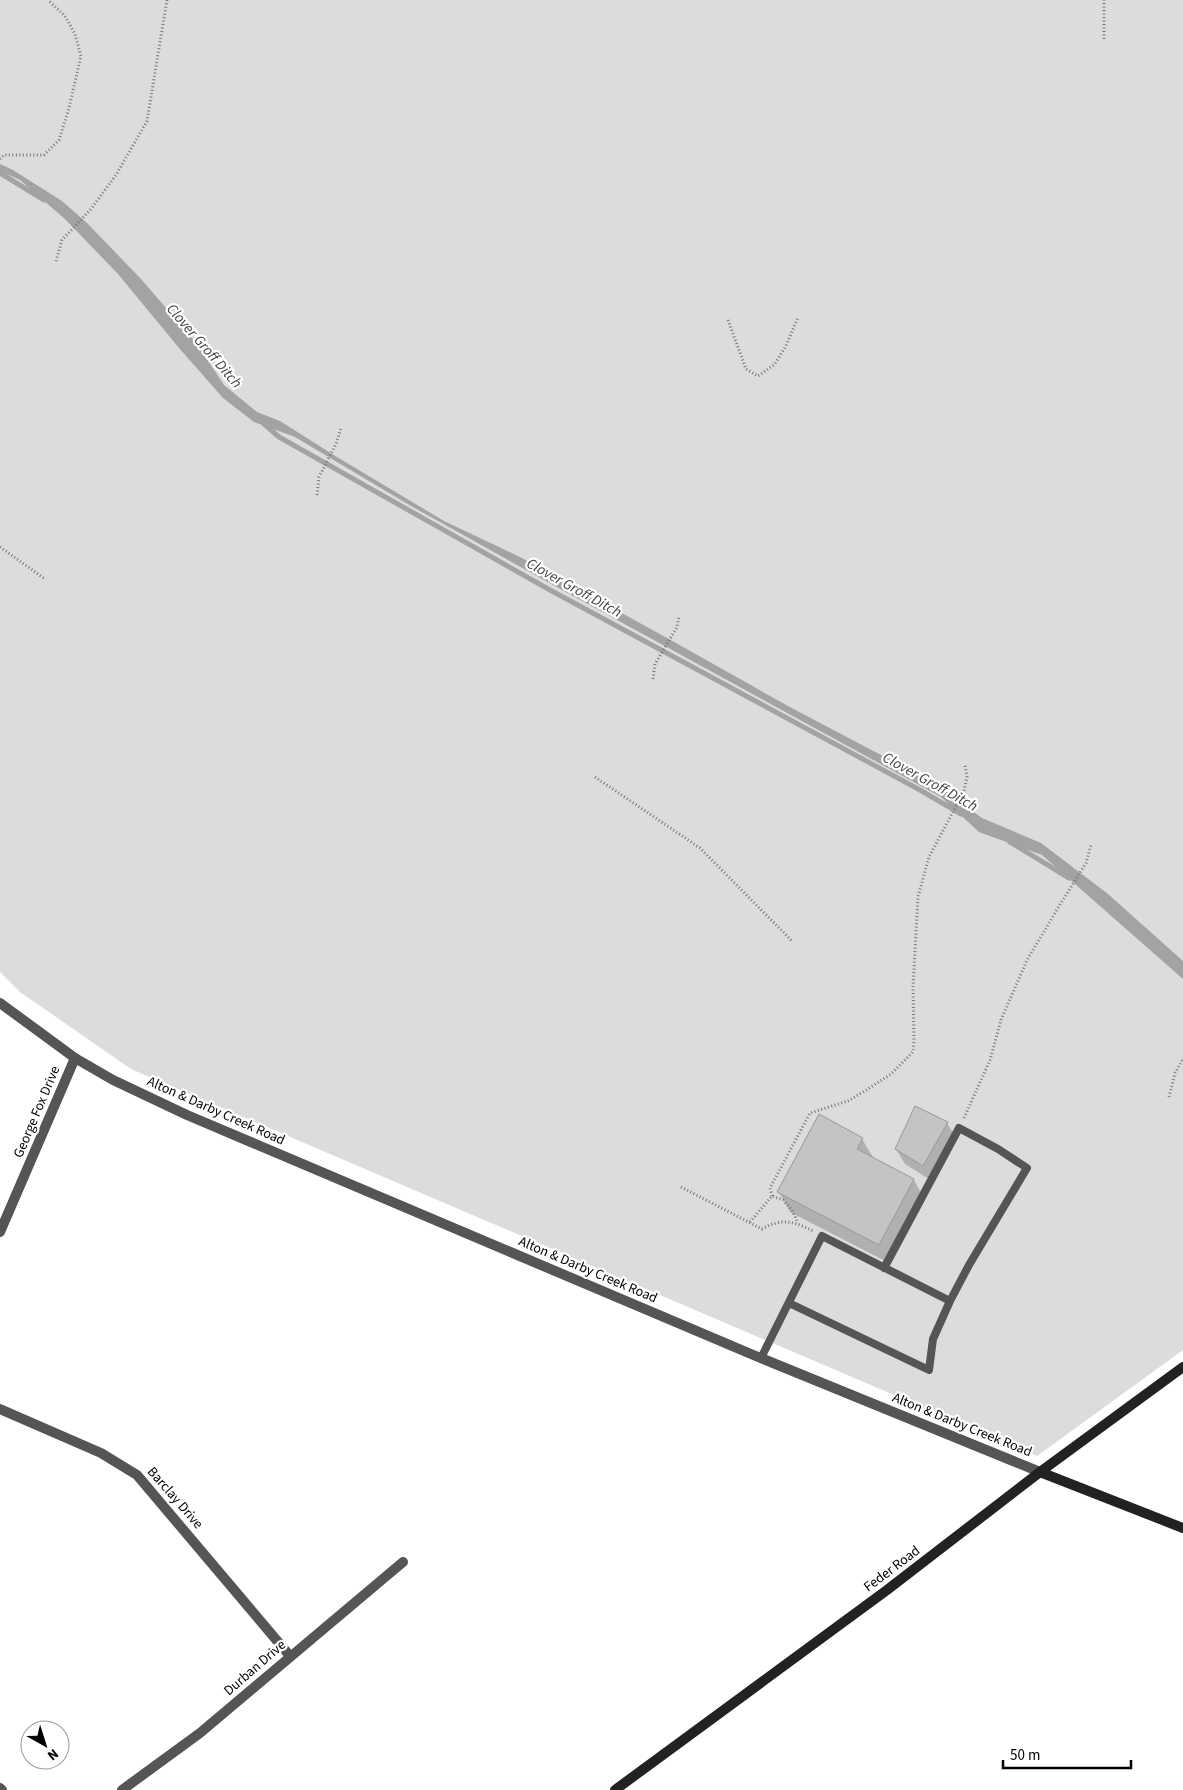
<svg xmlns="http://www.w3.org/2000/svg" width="1183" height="1790" viewBox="0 0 1183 1790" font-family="'Source Sans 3',sans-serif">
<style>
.green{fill:#dcdcdc}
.water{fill:#a3a3a3}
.shadow{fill:#0003}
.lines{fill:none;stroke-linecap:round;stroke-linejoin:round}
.stream{stroke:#a3a3a3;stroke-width:5}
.building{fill:#c4c4c4;stroke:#999}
.path{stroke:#777;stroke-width:3;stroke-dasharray:1 2.5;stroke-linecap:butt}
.service{stroke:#555;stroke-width:8}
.minor{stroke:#555;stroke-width:10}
.tertiary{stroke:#555;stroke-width:10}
.secondary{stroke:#222;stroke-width:10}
.labels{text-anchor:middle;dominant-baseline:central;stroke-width:4.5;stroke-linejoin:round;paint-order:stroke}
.street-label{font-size:14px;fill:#000;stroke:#fff}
.water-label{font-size:15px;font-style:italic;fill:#444;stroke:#fff}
</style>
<rect width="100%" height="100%" fill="#fff"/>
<path class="green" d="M 0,0 L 1183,0 L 1183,1350 L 1037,1456 L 131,1069 L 20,992 L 0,972 Z"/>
<path class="water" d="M 0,164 L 13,170 L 62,201 L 87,223 L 141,279 L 197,344 L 224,385 L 257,412 L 280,421 L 337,457 L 444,521 L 522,558 L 676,643 L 788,706 L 898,764 L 947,792 L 982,818 L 1041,843 L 1108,894 L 1183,961 L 1183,979 L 1042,855 L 979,832 L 941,797 L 544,580 L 411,506 L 295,437 L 254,422 L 223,398 L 179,348 L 118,274 L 66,220 L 20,180 L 0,171 Z"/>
<path class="shadow" d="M 947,1123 L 956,1138 L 932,1181 L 905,1164 L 896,1149 Z
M 862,1139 L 874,1159 L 914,1180 L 925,1200 L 891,1264 L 790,1212 L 779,1192 Z"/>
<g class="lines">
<path class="stream" d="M 0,173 L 44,200
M 264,424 L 279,437 L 550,590 L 920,790 L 961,814
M 1010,842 L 1069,878"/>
</g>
<path class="building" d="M 915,1106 L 948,1122 L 923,1166 L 895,1149 Z
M 819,1114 L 863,1138 L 857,1149 L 914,1179 L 879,1245 L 777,1192 Z"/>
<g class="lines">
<path class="path" d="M 1104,39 L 1104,0
M 0,159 L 4,155 L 44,155 L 59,140 L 69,108 L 81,56 L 75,34 L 65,16 L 48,0
M 56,261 L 62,240 L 91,209 L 116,175 L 147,121 L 167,0
M 728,320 L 746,369 L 758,376 L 774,365 L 786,346 L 798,317
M 317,495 L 319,477 L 336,444 L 341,428
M 0,547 L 45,579
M 653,679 L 655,664 L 677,627 L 679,617
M 595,777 L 700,848 L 792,941
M 1169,1097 L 1175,1073 L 1183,1059
M 964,1118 L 990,1060 L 1001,1020 L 1027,960 L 1061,903 L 1086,863 L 1091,845
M 681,1187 L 762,1229 C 781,1218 794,1221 813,1231
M 772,1196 L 770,1188 L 810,1113 L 848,1101 L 868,1089 L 891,1074 L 913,1052 L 914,1040 L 913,987 L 918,897 L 929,857 L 964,791 L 967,777 L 965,765
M 750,1222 L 772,1196 L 783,1200 L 792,1210 L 798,1223"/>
<path class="service" d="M 884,1268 L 959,1128 L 998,1149 L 1027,1168 L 969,1265 L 950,1301
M 761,1358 L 822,1236 L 950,1301 L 933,1339 L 929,1370 L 789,1303"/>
<path class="minor" d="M 0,1232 L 75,1058
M 0,1409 L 101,1453 L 137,1475 L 290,1656
M 0,1788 L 2,1790
M 122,1790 L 200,1733 L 403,1562"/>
<path class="tertiary" d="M 0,1003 L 75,1058 L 113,1080 L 187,1115 L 751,1354 L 1040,1472"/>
<path class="secondary" d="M 1040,1472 L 1183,1528
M 615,1790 L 887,1590 L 1040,1472 L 1183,1367"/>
</g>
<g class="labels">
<g class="street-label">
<text transform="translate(216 1111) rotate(24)">Alton &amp; Darby Creek Road</text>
<text transform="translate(37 1112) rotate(-67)">George Fox Drive</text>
<text transform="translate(588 1270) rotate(23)">Alton &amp; Darby Creek Road</text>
<text transform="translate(962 1425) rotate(22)">Alton &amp; Darby Creek Road</text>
<text transform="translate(175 1498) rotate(49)">Barclay Drive</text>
<text transform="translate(892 1569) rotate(-37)">Feder Road</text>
<text transform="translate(255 1668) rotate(-41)">Durban Drive</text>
</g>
<g class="water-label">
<text transform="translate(204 346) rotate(49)">Clover Groff Ditch</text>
<text transform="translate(574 588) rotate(29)">Clover Groff Ditch</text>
<text transform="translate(930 782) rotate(29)">Clover Groff Ditch</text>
</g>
</g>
<g transform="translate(45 1745) rotate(141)"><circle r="24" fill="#ffffff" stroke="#999999"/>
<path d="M0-4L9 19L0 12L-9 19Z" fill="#000000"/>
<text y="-8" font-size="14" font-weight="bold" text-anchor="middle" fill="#000000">N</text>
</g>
<path d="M1003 1760v8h128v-8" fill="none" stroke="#000000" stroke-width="2.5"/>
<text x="1010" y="1760" font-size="15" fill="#000000" stroke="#ffffff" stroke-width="4" paint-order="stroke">50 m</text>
</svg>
